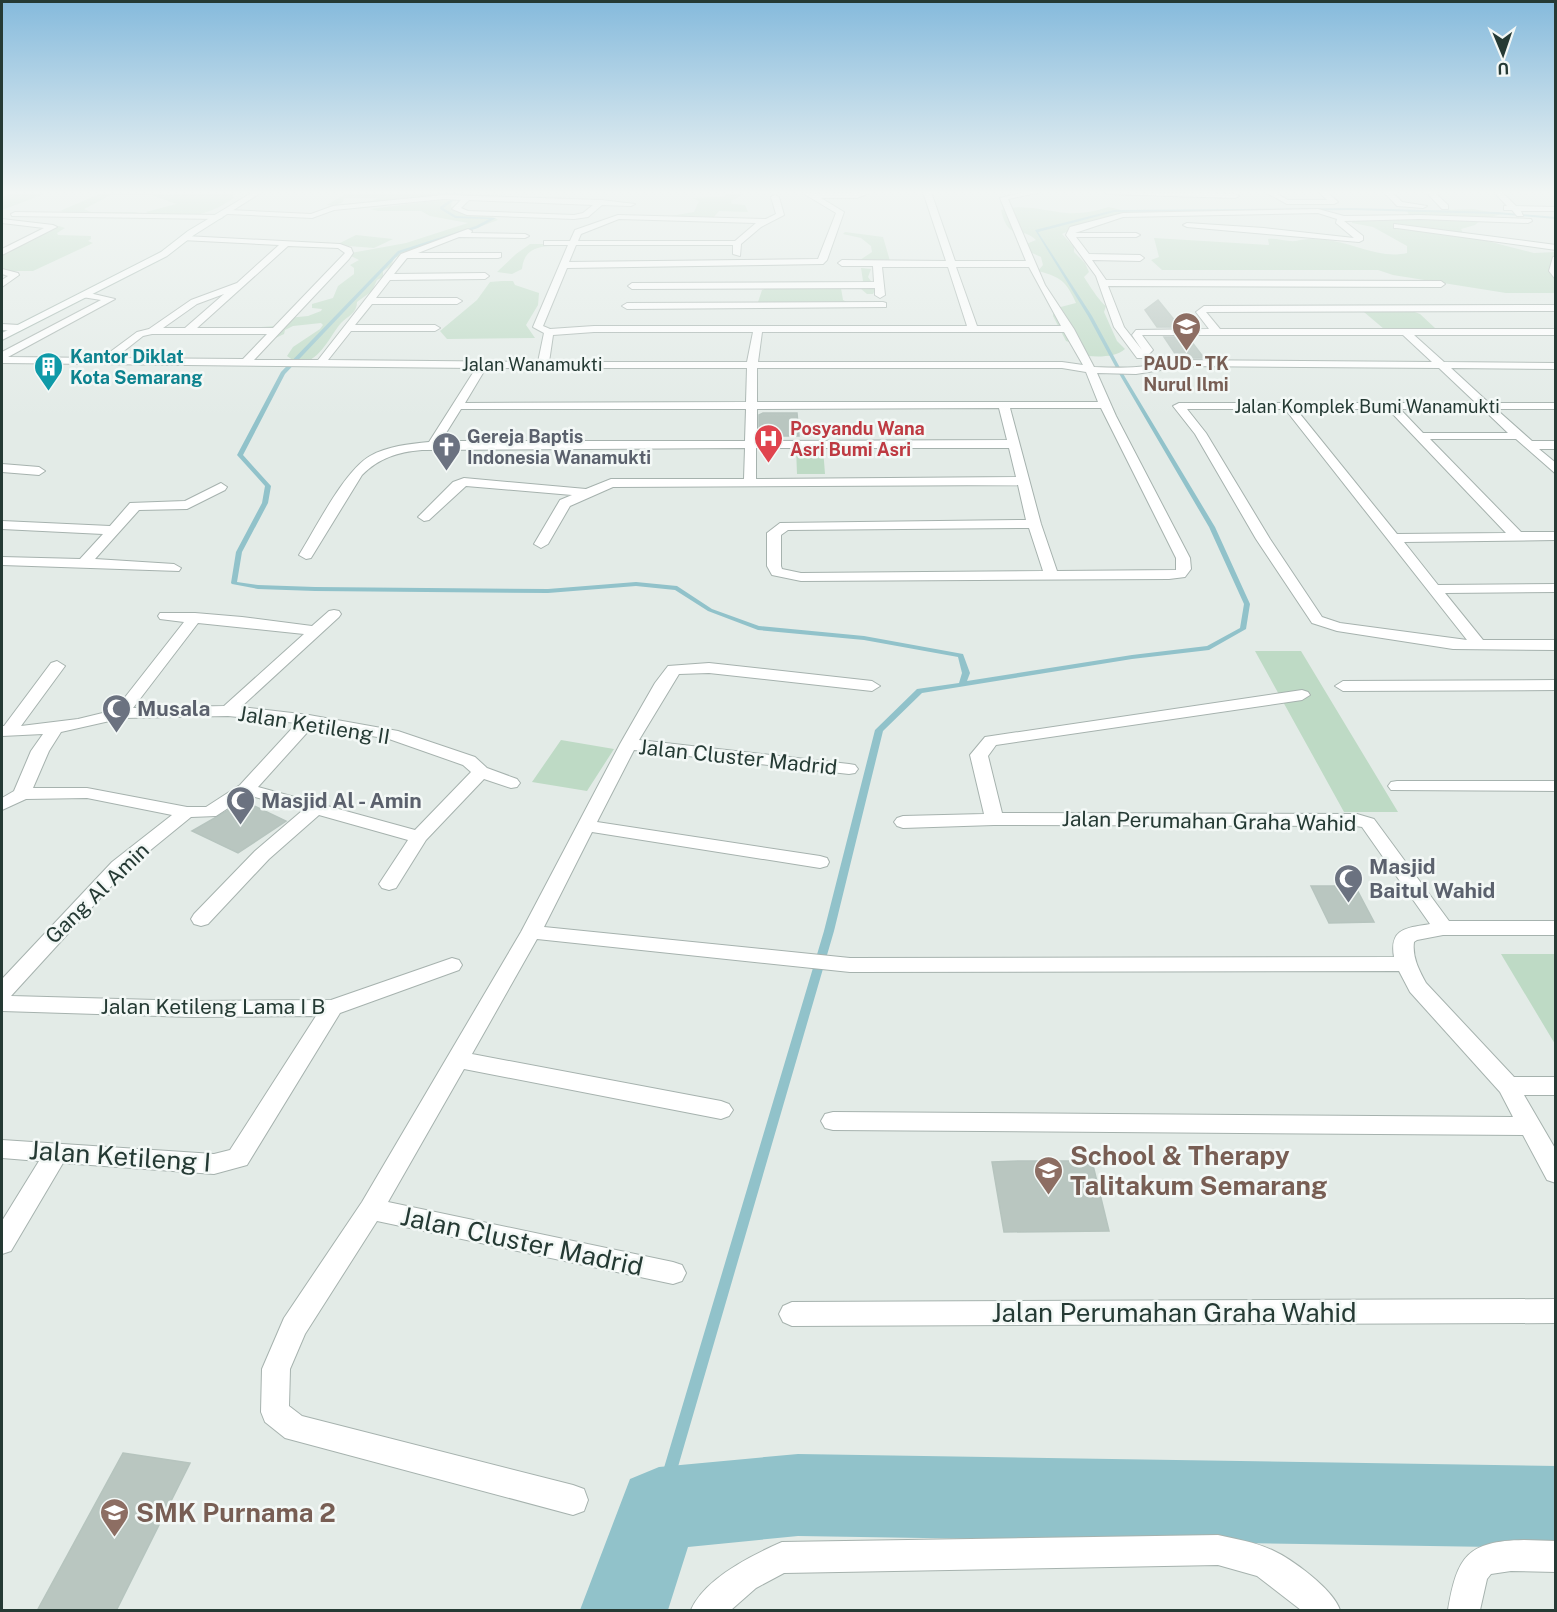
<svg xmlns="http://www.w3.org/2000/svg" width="1557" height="1612" viewBox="0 0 1557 1612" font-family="'Public Sans',sans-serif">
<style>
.green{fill:#bedac5}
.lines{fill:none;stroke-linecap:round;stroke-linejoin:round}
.stream{fill:#91c2ca;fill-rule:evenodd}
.river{fill:#91c2ca;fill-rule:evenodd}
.building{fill:#b9c6c0;stroke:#b6c4be;stroke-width:1.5}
.minor-casing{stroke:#a6b2ae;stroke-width:2}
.secondary-casing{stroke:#a3b6af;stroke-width:2}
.minor{fill:#fff;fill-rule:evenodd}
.secondary{fill:#fff;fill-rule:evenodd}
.labels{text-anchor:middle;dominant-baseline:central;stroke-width:5;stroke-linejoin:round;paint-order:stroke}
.far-culture-label{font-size:18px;font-weight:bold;fill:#0d838f;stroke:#f3f8f6;text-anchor:start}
.far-education-label{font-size:18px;font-weight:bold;fill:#785e54;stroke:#f3f8f6}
.far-street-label{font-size:18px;fill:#253a34;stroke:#f3f8f6}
.far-health-label{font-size:18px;font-weight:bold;fill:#be3a42;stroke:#f3f8f6;text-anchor:start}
.far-worship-label{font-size:18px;font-weight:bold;fill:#5b616d;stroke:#f3f8f6;text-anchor:start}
.worship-label{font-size:21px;font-weight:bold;fill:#5b616d;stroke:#f3f8f6;text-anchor:start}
.street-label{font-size:21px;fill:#253a34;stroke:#f3f8f6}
.near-education-label{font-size:26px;font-weight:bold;fill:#785e54;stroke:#f3f8f6;text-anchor:start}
.near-street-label{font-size:26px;fill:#253a34;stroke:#f3f8f6}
</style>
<rect width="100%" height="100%" fill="#e3ebe7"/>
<path class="green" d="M 16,192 L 50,192 L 2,210 L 2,197 Z
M 104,192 L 169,195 L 228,193 L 233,195 L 234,198 C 201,220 187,216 151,215 L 146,212 L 176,204 L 152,195 L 111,195 L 84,209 L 91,212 L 139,212 L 135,213 L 68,213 L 60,211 Z
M 349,192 L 421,192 L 447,195 L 366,203 L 379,198 L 344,198 L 343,202 L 335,206 L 327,205 Z
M 732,193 L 742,195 L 731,201 L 732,204 L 745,205 L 748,212 L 719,211 L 713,218 L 665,217 L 694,212 L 699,201 L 692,198 L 722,197 Z
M 439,200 L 452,201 L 451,207 C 465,219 491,212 498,220 L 449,238 L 428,242 L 425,246 L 394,258 L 391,266 L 383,271 L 383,277 L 377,280 L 372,291 L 357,302 C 357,313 348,316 341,323 C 329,336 314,377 287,356 L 293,347 L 320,329 L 323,325 L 321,323 L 293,326 L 285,330 L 284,334 L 267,342 L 271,335 L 246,328 L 276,326 L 288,318 L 308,316 L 321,311 L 322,309 L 312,308 L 312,304 L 333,298 L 338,286 L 354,274 L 354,268 L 350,265 L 359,260 L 351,256 L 351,253 L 406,243 L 468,223 L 430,216 L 421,211 L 378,211 L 370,209 Z
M 1109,207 L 1133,213 L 1090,221 L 1062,234 L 1074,247 L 1074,252 L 1085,263 L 1089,272 L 1084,277 C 1089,285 1100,302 1106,306 L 1104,312 L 1117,341 L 1125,349 C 1116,357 1100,357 1088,356 L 1084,347 L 1066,341 L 1053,316 L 1053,309 L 1076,303 C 1066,281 1061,277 1038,271 L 1043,265 L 1041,257 L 1019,247 L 1036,240 C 1020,225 1009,243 1001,210 C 1023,203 1045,211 1067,213 C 1082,214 1095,211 1109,207 Z
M 1473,209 L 1502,214 L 1482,219 L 1475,225 L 1461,229 L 1464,235 L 1534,253 L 1555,252 L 1555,293 L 1506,293 L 1393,275 L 1378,270 L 1162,270 L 1151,260 L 1159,257 L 1154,238 L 1269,245 L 1268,239 C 1277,238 1287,242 1296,241 C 1308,238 1321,239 1333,241 C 1358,245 1381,259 1407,253 L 1407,246 L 1373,227 L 1352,223 L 1352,220 L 1406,220 L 1409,215 L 1407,211 Z
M 59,226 L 65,228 L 57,233 L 58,235 L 91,236 L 91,239 L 88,241 L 93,243 L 33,271 L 2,271 L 2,254 L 50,227 Z
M 845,232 L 883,237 L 890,261 L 860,260 L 872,252 L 871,246 L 861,238 L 843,234 Z
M 356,235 L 393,239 L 374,248 L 336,245 Z
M 530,244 L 551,244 L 556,246 C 539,246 524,248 522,269 L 512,274 L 497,272 L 516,254 Z
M 861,268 L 871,269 L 868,277 L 876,288 L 873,294 L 867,294 L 860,288 L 841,288 L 843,300 L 849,303 L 758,302 L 762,290 L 767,288 L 858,284 L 863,281 Z
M 502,281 L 513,281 L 515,285 L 539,293 L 538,305 L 526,325 L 535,338 L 447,339 L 440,331 L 477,300 L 490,282 Z
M 1410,310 L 1420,314 L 1435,328 L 1384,329 L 1364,312 Z
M 796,448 L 823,448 L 825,474 L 797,474 Z
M 1255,651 L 1301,651 L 1398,812 L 1344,812 Z
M 561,740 L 614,749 L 587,791 L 532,782 Z
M 1501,954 L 1555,954 L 1555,1044 Z"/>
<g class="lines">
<path class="stream" d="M 395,192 L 462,193 L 462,195 L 443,208 L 456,216 L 496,218 L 478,228 L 400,253 L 285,374 L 243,455 L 271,486 L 268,503 L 242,552 L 237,582 L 258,585 L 315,587 L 548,589 L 636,582 L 677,586 L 712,609 L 759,626 L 864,636 L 963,654 L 970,673 L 967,681 L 1132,655 L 1207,646 L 1240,628 L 1244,604 L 1209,527 L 1121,377 L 1088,316 L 1035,230 L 1114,210 L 1352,208 L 1497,212 L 1556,217 L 1556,219 L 1497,214 L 1352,210 L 1114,212 L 1038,232 L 1092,316 L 1125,377 L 1215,527 L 1250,604 L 1246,629 L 1209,650 L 1132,659 L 922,693 L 883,731 L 834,931 L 666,1508 L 664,1513 L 659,1515 L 654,1513 L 652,1508 L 824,931 L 875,730 L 917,689 L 959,683 L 962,673 L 958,657 L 864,640 L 758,630 L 708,611 L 675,590 L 636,586 L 548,593 L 315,591 L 258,589 L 232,584 L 231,583 L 236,552 L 262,503 L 265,486 L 237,455 L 281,372 L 398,251 L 476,226 L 489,219 L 455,218 L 440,209 L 440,207 L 457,195 Z"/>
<path class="river" d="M 798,1454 L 1556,1466 L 1556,1548 L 798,1536 L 688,1547 L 668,1610 L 580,1610 L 630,1479 L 659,1467 Z"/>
</g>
<path class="building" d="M 1158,300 L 1180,327 L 1157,327 L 1145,310 Z
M 1164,337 L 1188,337 L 1204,358 L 1178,358 Z
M 763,413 L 797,413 L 799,436 L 759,436 L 759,415 Z
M 244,801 L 286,821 L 238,853 L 192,831 Z
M 1311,886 L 1355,886 L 1374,922 L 1329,923 Z
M 1019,1161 L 1092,1161 L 1109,1231 L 1004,1232 L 992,1162 Z
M 123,1453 L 190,1463 L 116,1611 L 37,1611 Z"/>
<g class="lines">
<defs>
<path id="minor" d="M 801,192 L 814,194 L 872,192 L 857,198 L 821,198 L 844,212 L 827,260 L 823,264 L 567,268 L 543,326 L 550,329 L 594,326 L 967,326 L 948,267 L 882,267 L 885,295 L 880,298 L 875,295 L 875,288 L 632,289 L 628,286 L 632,283 L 874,282 L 873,266 L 842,266 L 838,263 L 842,260 L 946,261 L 923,192 L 931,192 L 955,261 L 1026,261 L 1000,198 L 1025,192 L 1042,192 L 1008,199 L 1045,285 L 1074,329 L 1094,367 C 1120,368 1149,369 1170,360 L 1432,362 L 1403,335 L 1142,335 L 1153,350 L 1145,358 L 1137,358 L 1114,327 L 1096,276 L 1066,235 L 1070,227 L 1123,213 L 1318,209 L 1344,216 L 1420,215 L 1531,219 L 1532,221 L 1528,223 L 1420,219 L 1344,221 L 1363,236 L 1363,240 L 1359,242 L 1187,227 L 1183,225 L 1187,223 L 1264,228 L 1354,238 L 1336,223 L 1337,219 L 1318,213 L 1123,217 L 1075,233 L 1136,233 L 1140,235 L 1136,237 L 1076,237 L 1089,254 L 1140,255 L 1144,258 L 1140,261 L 1092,260 L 1106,280 L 1441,281 L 1445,284 L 1441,287 L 1108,286 L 1124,327 L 1142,350 L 1132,335 L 1136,330 L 1209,329 L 1196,312 L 1204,306 L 1556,305 L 1556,311 L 1206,312 L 1220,329 L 1556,329 L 1556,335 L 1414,335 L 1444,362 L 1556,363 L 1556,369 L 1451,368 L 1489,403 L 1556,403 L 1556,409 L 1496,409 L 1532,441 L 1556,441 L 1556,449 L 1539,449 L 1556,463 L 1556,474 L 1516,439 L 1430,439 L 1521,532 L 1556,532 L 1556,540 L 1404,542 L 1438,585 L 1556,584 L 1556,592 L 1445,593 L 1483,640 L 1556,640 L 1556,650 L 1453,649 L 1337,631 L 1312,623 L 1256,539 L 1195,434 L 1173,406 L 1179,403 L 1476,403 L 1439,368 L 1185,366 L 1136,374 L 1097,373 L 1116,416 L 1190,558 L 1191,569 L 1185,577 L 1169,579 L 801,581 L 772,575 L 767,566 L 767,533 L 780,523 L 1026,520 L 1018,485 L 613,487 L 570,506 L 548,544 L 541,548 L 534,544 L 560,500 L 572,495 L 466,486 L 429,520 L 424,521 L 418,517 L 453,482 L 464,478 L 586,489 L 611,479 L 744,479 L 745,448 L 422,450 C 398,452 379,458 362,475 L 311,558 L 306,559 L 299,555 C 316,528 344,471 370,456 C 388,446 409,444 429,442 L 476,368 L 2,363 L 2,352 L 101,300 L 82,297 L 80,295 L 85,292 L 115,299 L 8,357 L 102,358 L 137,332 L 149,329 L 191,300 L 237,283 L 279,245 L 182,240 L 182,236 L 185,236 L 340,244 L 351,248 L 353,253 L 349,259 L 254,360 L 318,360 L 401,254 L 468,229 L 472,231 L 471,233 L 525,234 L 529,236 L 525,238 L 459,237 L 418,253 L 501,253 L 501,257 L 498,258 L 407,258 L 394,274 L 485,273 L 489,276 L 485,279 L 390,280 L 376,298 L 457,298 L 462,301 L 457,304 L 372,304 L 355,325 L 435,325 L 440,328 L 435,331 L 351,331 L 328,360 L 538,362 L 544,333 L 533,327 L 568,245 L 544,245 L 544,241 L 570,241 L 575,230 L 618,215 L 766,219 L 776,214 L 771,197 L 775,195 L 779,197 L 784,215 L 761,227 L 741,244 L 740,256 L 733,254 L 733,245 L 576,245 L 569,262 L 818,259 L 836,213 ZM 619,219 L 756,223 L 735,241 L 578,241 L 581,234 ZM 288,246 L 338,248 L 345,253 L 273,328 L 197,328 ZM 956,267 L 1029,267 L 1061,326 L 977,326 ZM 224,294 L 185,328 L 163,328 L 197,304 ZM 594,332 L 753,332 L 747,362 L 549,362 L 553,335 ZM 762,332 L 1064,332 L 1083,365 L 1062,362 L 758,362 ZM 152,334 L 267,334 L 243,359 L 115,358 L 143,336 ZM 486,368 L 747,368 L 746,402 L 465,403 ZM 757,368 L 1062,368 L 1086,372 L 1098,402 L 757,402 ZM 999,408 L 1007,440 L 757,441 L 757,409 ZM 1010,408 L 1101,408 L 1176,558 L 1176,570 L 1057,571 L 1041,524 ZM 461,409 L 746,409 L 745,441 L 441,441 ZM 1187,409 L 1285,409 L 1467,640 L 1340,623 L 1322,617 L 1270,539 L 1206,433 ZM 1296,409 L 1388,409 L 1506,533 L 1397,534 ZM 1400,409 L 1483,409 L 1508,433 L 1423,433 ZM 756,448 L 1009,448 L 1016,477 L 756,479 ZM 1029,528 L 1043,571 L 801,573 L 782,569 L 781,566 L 781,535 L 788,530 Z
M 1104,192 L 1235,194 L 1239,196 L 1235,198 L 1108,194 Z
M 1265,192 L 1274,192 L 1288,200 L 1327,200 L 1319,192 L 1327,192 L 1338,202 L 1334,204 L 1287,204 Z
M 1384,192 L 1392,192 L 1402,202 L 1427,206 L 1423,208 L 1397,206 Z
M 1426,192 L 1434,192 L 1448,205 L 1448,209 L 1442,209 Z
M 1494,192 L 1502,192 L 1516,206 L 1556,207 L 1556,211 L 1521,211 L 1523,216 L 1517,216 L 1512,210 L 1504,210 L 1504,206 L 1507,206 Z
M 444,195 L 601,200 L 635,204 L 631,206 L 602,205 L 588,217 L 574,219 L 467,215 L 452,209 L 461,200 L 444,199 L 334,210 L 312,218 L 228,214 L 224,212 L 228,210 L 311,214 L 333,206 ZM 469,200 L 593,205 L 583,213 L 574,215 L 468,211 L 461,208 Z
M 15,212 L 219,215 L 223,217 L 219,219 L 12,216 L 11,214 Z
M 2,219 L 53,225 L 57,227 L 2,255 L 2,249 L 44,228 L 2,223 Z
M 1394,224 L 1556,245 L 1556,250 L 1397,228 L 1394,228 Z
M 1553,257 L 1556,257 L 1556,280 L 1549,271 Z
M 2,269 L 18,273 L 19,275 L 2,287 L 2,280 L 8,276 L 2,274 Z
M 883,302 L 886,303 L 886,307 L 627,309 L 622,306 L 627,303 Z
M 2,324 L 19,325 L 24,328 L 19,331 L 2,330 Z
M 2,464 L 39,467 L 45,471 L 39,475 L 2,472 Z
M 221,483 L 227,487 L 225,490 L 187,509 L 139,510 L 95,559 L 174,564 L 181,568 L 179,571 L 2,565 L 2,557 L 80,559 L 103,534 L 2,529 L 2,521 L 110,526 L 130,503 L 185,501 Z
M 334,610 L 339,611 L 341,614 L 339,617 L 241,707 L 309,715 L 398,731 L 475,757 L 487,768 L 517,779 L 520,783 L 517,787 L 511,788 L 484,779 L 426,840 L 396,888 L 389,890 L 382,888 L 379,884 L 408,840 L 319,815 L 269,859 L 208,924 L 201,926 L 194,924 L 191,919 L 194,914 L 255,851 L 303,810 L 248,795 L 216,816 L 191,817 L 126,870 L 11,996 L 192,1001 L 331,1000 L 452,958 L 459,960 L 462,965 L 459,970 L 340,1013 L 247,1165 L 214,1174 L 63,1163 L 11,1251 L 2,1254 L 2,1221 L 39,1161 L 2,1158 L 2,1140 L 214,1154 L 230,1150 L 316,1016 L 192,1017 L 2,1011 L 2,979 L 112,862 L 172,815 L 87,798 L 26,799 L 2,810 L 2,798 L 14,791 L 31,751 L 43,734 L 2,736 L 2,726 L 4,726 L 51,663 L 57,661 L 65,666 L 21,726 L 78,719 L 115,710 L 184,622 L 160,619 L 158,616 L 160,613 L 195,613 L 242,617 L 312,626 L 329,611 ZM 198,623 L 304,634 L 224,706 L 133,708 ZM 228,716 L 297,723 L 240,785 L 206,807 L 187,807 L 87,788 L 33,788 L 49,751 L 61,732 L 123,718 ZM 313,726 L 389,739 L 463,765 L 471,772 L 415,830 L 258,787 Z
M 709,663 L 872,681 L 880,686 L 872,691 L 709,673 L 679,674 L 639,740 L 849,764 L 855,765 L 858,769 L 855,773 L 849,774 L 634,750 L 597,822 L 820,856 L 827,858 L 829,862 L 827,866 L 820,868 L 592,832 L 544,927 L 850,958 L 1394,957 C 1389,928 1407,928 1430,924 L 1362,827 L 1356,826 L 994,825 L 903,828 L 897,826 L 894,822 L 897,818 L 903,816 L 984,814 L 970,755 L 985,737 L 1302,690 L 1308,692 L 1310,695 L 1302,700 L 996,745 L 988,756 L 1002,813 L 1357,814 L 1374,819 L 1449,921 L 1556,921 L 1556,935 L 1443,935 L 1417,940 L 1414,942 C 1412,957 1419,970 1426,983 L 1514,1077 L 1556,1077 L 1556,1095 L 1524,1095 L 1556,1150 L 1556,1183 L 1547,1180 L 1523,1135 L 833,1130 L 825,1128 L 821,1121 L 825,1114 L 833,1112 L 1513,1117 L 1500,1092 L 1410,992 L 1399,971 L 850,972 L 537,939 L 472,1054 L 721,1101 L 729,1104 L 733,1110 L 729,1116 L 721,1119 L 464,1069 L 388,1202 L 673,1262 L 682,1265 L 686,1273 L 682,1281 L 673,1284 L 377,1221 L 305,1334 L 290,1369 L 289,1406 L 302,1416 L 573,1485 L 584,1489 L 588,1500 L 584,1511 L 573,1515 L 285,1438 L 265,1422 L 261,1412 L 262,1369 L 284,1318 L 362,1202 L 521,932 L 620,744 L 655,683 L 668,666 Z
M 1556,680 L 1556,690 L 1343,691 L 1335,686 L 1343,681 Z
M 1397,781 L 1556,781 L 1556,791 L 1391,790 L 1388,786 L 1391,782 Z
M 1556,1299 L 1556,1323 L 792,1326 L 783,1322 L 779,1314 L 783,1306 L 792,1302 Z
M 1218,1535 C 1236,1539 1255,1542 1272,1550 C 1292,1559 1333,1589 1340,1610 L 1301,1610 L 1257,1576 L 1218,1565 L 784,1573 L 756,1588 L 731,1610 L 691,1610 C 704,1579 752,1555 782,1542 Z
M 1524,1540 L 1556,1541 L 1556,1572 L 1511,1571 L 1491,1574 L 1487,1579 L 1480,1610 L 1448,1610 C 1457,1557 1467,1541 1524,1540 Z"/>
<path id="secondary" d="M 253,192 L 262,192 L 194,235 L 167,256 L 2,340 L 2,333 L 161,252 L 188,231 Z"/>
</defs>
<use href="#minor" class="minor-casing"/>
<use href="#secondary" class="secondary-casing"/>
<use href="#minor" class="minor"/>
<use href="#secondary" class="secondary"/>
</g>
<linearGradient id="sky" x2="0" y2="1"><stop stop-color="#85badc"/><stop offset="0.46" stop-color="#f2f6f4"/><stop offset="1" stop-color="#f2f6f4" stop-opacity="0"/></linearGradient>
<rect width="1557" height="418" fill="url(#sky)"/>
<defs>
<symbol id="school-pin" viewBox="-11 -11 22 30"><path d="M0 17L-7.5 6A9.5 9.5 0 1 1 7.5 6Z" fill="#8d6e63" stroke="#f3f8f6"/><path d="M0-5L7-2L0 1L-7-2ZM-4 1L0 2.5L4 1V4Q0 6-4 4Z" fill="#fff"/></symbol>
<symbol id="building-pin" viewBox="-11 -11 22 30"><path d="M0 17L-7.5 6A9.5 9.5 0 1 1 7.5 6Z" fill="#0f9aa8" stroke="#f3f8f6"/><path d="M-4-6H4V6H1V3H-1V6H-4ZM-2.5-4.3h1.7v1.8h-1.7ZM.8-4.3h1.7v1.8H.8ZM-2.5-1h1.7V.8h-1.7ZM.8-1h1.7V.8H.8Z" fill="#fff"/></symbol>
<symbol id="hospital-pin" viewBox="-11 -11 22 30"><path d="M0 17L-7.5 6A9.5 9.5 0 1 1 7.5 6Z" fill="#e0444e" stroke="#f3f8f6"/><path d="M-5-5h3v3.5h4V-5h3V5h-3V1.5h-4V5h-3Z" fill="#fff"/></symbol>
<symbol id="church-pin" viewBox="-11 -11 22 30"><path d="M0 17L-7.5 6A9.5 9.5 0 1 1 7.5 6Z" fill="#6b7280" stroke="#f3f8f6"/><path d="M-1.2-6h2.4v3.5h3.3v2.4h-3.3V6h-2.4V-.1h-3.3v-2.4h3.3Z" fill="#fff"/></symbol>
<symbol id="mosque-pin" viewBox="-11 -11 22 30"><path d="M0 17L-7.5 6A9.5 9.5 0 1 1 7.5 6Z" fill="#6b7280" stroke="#f3f8f6"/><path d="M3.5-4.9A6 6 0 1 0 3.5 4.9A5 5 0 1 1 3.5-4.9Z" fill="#fff"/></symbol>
</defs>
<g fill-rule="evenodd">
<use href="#school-pin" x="1170" y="310" width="33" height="45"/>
<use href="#building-pin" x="32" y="350" width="33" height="45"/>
<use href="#hospital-pin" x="752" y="422" width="33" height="45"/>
<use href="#church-pin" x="430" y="430" width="33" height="45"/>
<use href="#mosque-pin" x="100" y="692" width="33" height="45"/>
<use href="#mosque-pin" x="224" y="784" width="33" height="45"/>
<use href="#mosque-pin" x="1332" y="862" width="33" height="45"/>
<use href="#school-pin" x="1032" y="1154" width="33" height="45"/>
<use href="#school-pin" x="98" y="1496" width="33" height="45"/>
</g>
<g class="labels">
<g class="far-culture-label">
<text x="70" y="356">Kantor Diklat<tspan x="70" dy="21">Kota Semarang</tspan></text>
</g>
<g class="far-education-label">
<text x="1186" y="363">PAUD - TK<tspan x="1186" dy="21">Nurul Ilmi</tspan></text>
</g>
<g class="far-street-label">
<text x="532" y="364">Jalan Wanamukti</text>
<text x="1367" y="406">Jalan Komplek Bumi Wanamukti</text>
</g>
<g class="far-health-label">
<text x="790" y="428">Posyandu Wana<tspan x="790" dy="21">Asri Bumi Asri</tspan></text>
</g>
<g class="far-worship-label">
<text x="467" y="436">Gereja Baptis<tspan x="467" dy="21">Indonesia Wanamukti</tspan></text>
</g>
<g class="worship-label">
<text x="137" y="708">Musala</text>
<text x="261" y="800">Masjid Al - Amin</text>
<text x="1369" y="866">Masjid<tspan x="1369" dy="24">Baitul Wahid</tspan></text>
</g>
<g class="street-label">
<text transform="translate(314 725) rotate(9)">Jalan Ketileng II</text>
<text transform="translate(738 757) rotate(6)">Jalan Cluster Madrid</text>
<text transform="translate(1209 821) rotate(1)">Jalan Perumahan Graha Wahid</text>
<text transform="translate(97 893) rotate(-44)">Gang Al Amin</text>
<text x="213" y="1006">Jalan Ketileng Lama I B</text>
</g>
<g class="near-education-label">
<text x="1070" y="1155">School &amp; Therapy<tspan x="1070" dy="30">Talitakum Semarang</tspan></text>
<text x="136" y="1512">SMK Purnama 2</text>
</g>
<g class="near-street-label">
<text transform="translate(120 1156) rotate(4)">Jalan Ketileng I</text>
<text transform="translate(522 1241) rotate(12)">Jalan Cluster Madrid</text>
<text x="1174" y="1312">Jalan Perumahan Graha Wahid</text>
</g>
</g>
<rect width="1557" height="1612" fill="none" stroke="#253a34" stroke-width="6"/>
<g transform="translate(1503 54) rotate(178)" stroke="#f3f8f6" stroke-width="4.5" paint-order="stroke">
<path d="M0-4.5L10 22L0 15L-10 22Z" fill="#253a34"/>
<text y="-9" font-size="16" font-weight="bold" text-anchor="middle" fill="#253a34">U</text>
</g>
</svg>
